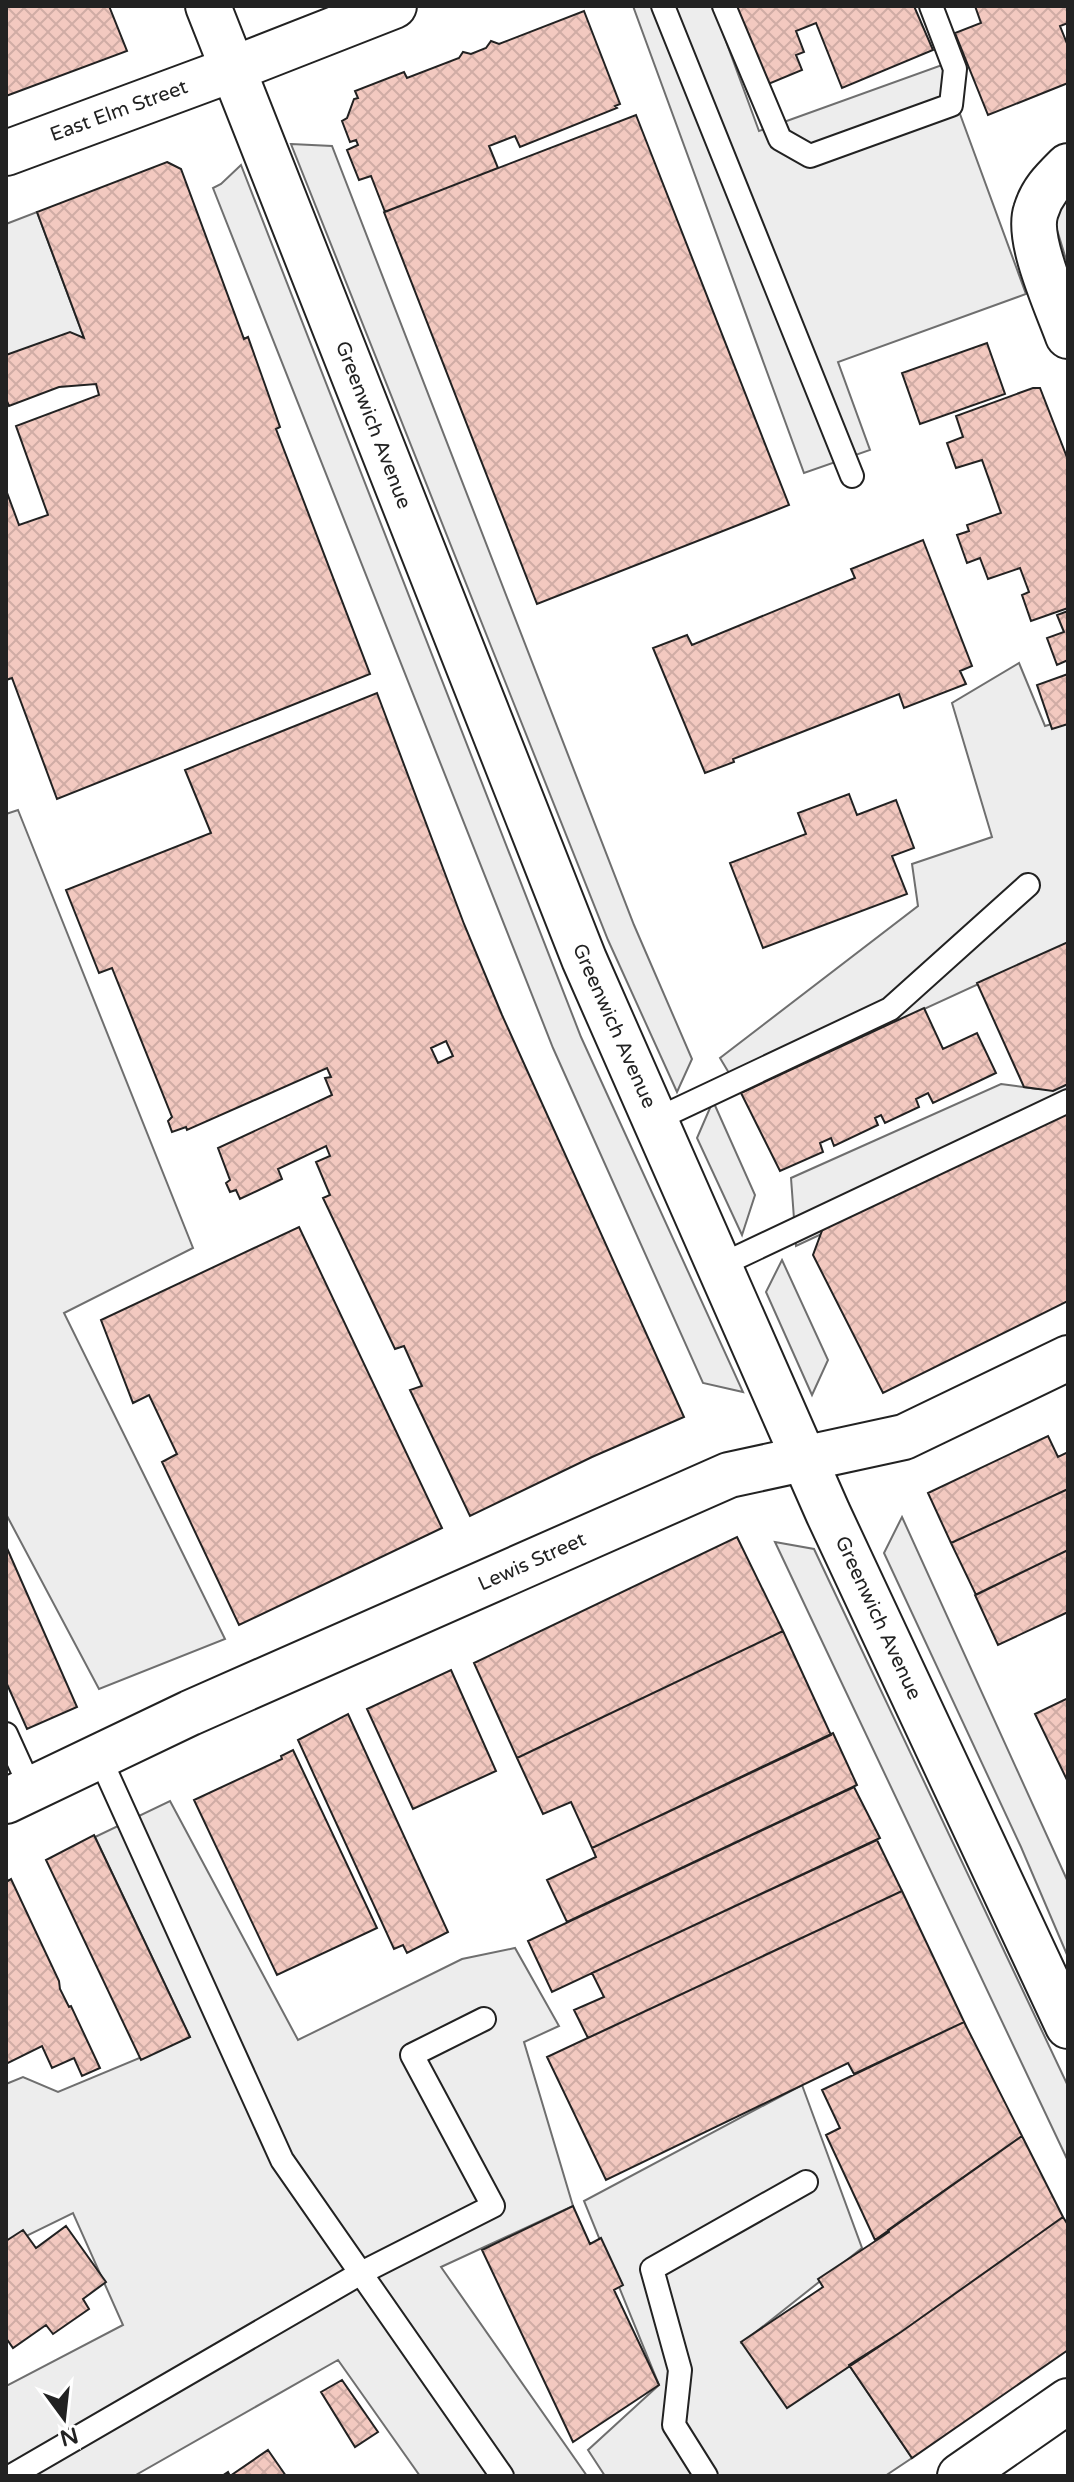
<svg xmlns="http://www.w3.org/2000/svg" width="1074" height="2482" viewBox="0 0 1074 2482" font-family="'Varela Round',sans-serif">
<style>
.parking{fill:#ededed;stroke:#6f6f6f;stroke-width:2}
.building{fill:url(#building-cross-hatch);stroke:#222;stroke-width:2;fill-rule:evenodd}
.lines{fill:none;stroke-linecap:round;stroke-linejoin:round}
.service-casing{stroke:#222;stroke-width:26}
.minor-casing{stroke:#222;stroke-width:48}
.tertiary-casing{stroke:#222;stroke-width:48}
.secondary-casing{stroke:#222;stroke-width:48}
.service{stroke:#fff;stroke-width:22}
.minor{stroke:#fff;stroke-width:44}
.tertiary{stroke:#fff;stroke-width:44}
.secondary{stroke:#fff;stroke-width:44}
.labels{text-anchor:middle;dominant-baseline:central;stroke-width:6;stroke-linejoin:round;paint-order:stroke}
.street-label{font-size:20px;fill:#222;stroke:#fff}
</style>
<defs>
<pattern id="building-cross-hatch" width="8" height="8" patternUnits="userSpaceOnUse" patternTransform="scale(2)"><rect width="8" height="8" fill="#f3c9c0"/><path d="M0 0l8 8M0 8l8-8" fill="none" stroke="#d0aca5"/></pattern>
</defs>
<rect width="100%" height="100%" fill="#fff"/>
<path class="parking" d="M 633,6 L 713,6 L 759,131 L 942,65 L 1026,294 L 838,362 L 870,450 L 804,473 Z
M 291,144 L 332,146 L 634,925 L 692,1059 L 677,1092 L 608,940 Z
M 241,165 L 581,1037 L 743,1392 L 703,1383 L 553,1048 L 213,188 L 221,184 Z
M 1068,176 L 1068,266 L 1045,190 Z
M 37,212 L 84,338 L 6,359 L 6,224 Z
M 1019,663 L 1045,726 L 1068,719 L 1068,943 L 741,1093 L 720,1058 L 918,906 L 912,864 L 992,837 L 952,703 Z
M 18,810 L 193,1248 L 64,1313 L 225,1639 L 99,1689 L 6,1514 L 6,814 Z
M 1001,1084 L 1037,1089 L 1068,1084 L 1068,1119 L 796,1246 L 791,1178 Z
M 713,1101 L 755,1195 L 742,1235 L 697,1138 Z
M 782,1260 L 828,1360 L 812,1395 L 766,1292 Z
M 902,1517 L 1068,1882 L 1068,1957 L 1021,1847 L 884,1553 Z
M 775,1542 L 814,1549 L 1068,2086 L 1068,2161 Z
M 170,1801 L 298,2040 L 462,1959 L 515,1948 L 559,2026 L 524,2042 L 573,2206 L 441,2267 L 587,2476 L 420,2476 L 338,2360 L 134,2476 L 6,2476 L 6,2386 L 123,2325 L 73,2213 L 6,2246 L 6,2084 L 23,2077 L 58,2092 L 190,2037 L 95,1837 Z
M 802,2085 L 862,2248 L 742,2343 L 849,2365 L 912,2458 L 885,2476 L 605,2476 L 588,2450 L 659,2385 L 584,2201 Z"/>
<path class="building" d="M 6,6 L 109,6 L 127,51 L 6,96 Z
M 734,6 L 914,6 L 933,50 L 842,88 L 816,23 L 796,31 L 804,52 L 796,55 L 802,70 L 766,85 Z
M 975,6 L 1068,6 L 1068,23 L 1060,26 L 1068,46 L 1068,83 L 988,115 L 955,33 L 981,23 Z
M 584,11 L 620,104 L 615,106 L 617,108 L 520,147 L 515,136 L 489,146 L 498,168 L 385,212 L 371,176 L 359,180 L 347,150 L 358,145 L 356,140 L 350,142 L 342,121 L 347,118 L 354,99 L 358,98 L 355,91 L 404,72 L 407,78 L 459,58 L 463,52 L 471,54 L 486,48 L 491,41 L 499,44 Z
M 636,115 L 789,505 L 537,604 L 384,212 Z
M 167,162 L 181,169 L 244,339 L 248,337 L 280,427 L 276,429 L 370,674 L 57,799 L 12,678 L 6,680 L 6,490 L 19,525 L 48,515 L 16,426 L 99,395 L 96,384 L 59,387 L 9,406 L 6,399 L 6,355 L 70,332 L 84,338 L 37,212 Z
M 987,343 L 1005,394 L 920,424 L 902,373 Z
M 1033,388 L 1040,388 L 1068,460 L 1068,608 L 1031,621 L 1022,595 L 1029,592 L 1020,568 L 988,579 L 980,558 L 967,563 L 957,535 L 969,531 L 967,525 L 1001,513 L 982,460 L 956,468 L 947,443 L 963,437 L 956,416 Z
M 923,540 L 972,666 L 960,671 L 966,684 L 904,708 L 899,694 L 733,759 L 734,762 L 705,773 L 653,648 L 687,635 L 692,645 L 855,578 L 851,569 Z
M 1068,611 L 1068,660 L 1057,665 L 1047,638 L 1064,632 L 1057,615 Z
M 1068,674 L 1068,724 L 1052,729 L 1037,685 Z
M 377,693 L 464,924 L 502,1015 L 684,1417 L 592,1457 L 470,1516 L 410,1390 L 422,1386 L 404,1346 L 395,1349 L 323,1198 L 330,1195 L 316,1162 L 330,1156 L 326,1146 L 278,1169 L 282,1179 L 240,1199 L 236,1190 L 230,1192 L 226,1183 L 230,1180 L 218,1148 L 332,1095 L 325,1078 L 331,1077 L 327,1068 L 187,1130 L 186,1127 L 172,1132 L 168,1121 L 172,1117 L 112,968 L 99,973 L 66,890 L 211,833 L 185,770 ZM 446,1041 L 453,1056 L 438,1063 L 431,1048 Z
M 849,794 L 857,815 L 896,800 L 914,848 L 892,856 L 907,894 L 763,948 L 730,863 L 806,834 L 798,813 Z
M 1068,942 L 1068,1084 L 1053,1091 L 1024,1087 L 977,983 Z
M 924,1008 L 943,1049 L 977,1033 L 996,1073 L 933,1103 L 928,1093 L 916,1099 L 919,1107 L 885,1123 L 881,1115 L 875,1118 L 878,1125 L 834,1146 L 831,1138 L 820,1143 L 823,1152 L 780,1171 L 741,1093 Z
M 1068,1110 L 1068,1301 L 883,1393 L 813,1255 L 823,1228 Z
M 299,1227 L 442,1528 L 239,1625 L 162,1462 L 177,1454 L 149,1395 L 133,1403 L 101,1320 Z
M 1048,1436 L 1058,1457 L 1068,1452 L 1068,1489 L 951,1543 L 928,1493 Z
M 1068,1489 L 1068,1550 L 976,1595 L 951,1543 Z
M 737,1537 L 783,1631 L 517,1758 L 474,1663 Z
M 6,1546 L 77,1707 L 27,1729 L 6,1682 Z
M 1068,1550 L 1068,1612 L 998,1645 L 975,1595 Z
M 783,1631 L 831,1735 L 592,1848 L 571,1802 L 543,1814 L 517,1758 Z
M 451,1670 L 496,1771 L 413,1809 L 367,1709 Z
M 1068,1698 L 1068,1782 L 1035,1714 Z
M 348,1714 L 448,1932 L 407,1953 L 403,1945 L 394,1949 L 298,1740 Z
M 833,1733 L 857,1785 L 567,1922 L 547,1880 L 596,1857 L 592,1848 Z
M 293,1750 L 377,1928 L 277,1975 L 194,1800 L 282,1759 L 281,1756 Z
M 854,1787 L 880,1838 L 552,1992 L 528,1941 Z
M 94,1835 L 190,2037 L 141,2060 L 46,1860 Z
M 877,1840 L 902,1891 L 588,2038 L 574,2010 L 604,1997 L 592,1973 Z
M 6,1876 L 8,1881 L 11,1879 L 59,1981 L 60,1989 L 69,2007 L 71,2006 L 100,2068 L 82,2076 L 74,2058 L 52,2068 L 42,2046 L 6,2064 Z
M 902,1891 L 967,2028 L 964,2022 L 854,2074 L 848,2063 L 606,2180 L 547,2057 Z
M 964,2022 L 1022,2136 L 875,2240 L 826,2135 L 840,2128 L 822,2090 Z
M 1022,2136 L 1063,2217 L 901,2332 L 787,2408 L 741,2342 L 823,2287 L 818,2279 L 889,2232 L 888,2230 Z
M 573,2206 L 590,2244 L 601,2238 L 623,2285 L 614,2290 L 659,2385 L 573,2442 L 482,2250 Z
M 1063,2217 L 1068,2225 L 1068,2350 L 912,2458 L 849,2365 L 901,2332 Z
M 66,2226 L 106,2282 L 83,2299 L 89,2309 L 53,2334 L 46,2325 L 13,2348 L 6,2338 L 6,2241 L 23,2230 L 36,2248 Z
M 342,2380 L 378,2432 L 355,2447 L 321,2392 Z
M 268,2450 L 286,2476 L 222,2476 L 228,2472 L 230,2476 Z"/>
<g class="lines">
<defs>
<path id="service" d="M 663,6 L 852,476
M 724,6 L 780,139 L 810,156 L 951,105 L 955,69 L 931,6
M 655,1120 L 890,1009 L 1028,885
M 719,1266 L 1068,1101
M 6,1734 L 31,1789
M 99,1756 L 282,2160 L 502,2476
M 11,2476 L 361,2273 L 493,2206 L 412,2055 L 484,2019
M 706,2476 L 674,2425 L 680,2370 L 652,2269 L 806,2182"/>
<path id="minor" d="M 1068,166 C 1054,180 1042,191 1036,211 C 1026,239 1058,308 1068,336
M 6,1801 L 190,1713 L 729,1475 L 904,1437 L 1068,1358
M 960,2476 L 1068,2401"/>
<path id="tertiary" d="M 6,153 L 233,69"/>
<path id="secondary" d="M 208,6 L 584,959 L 828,1513 L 1068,2026
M 233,69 L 394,6"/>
</defs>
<use href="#service" class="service-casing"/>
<use href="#minor" class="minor-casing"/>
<use href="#tertiary" class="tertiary-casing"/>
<use href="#secondary" class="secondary-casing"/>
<use href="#service" class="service"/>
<use href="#minor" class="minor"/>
<use href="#tertiary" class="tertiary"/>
<use href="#secondary" class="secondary"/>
</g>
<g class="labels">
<g class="street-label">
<text transform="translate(119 111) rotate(-20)">East Elm Street</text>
<text transform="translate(373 425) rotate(69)">Greenwich Avenue</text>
<text transform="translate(614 1026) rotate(66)">Greenwich Avenue</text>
<text transform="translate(532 1562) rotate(-24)">Lewis Street</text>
<text transform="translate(878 1618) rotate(65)">Greenwich Avenue</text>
</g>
</g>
<rect width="1074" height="2482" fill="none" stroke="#222222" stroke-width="16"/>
<g transform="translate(64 2418) rotate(165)" stroke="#ffffff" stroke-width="6" paint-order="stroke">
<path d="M0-6L14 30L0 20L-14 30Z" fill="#222222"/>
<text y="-12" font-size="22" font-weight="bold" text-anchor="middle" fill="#222222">N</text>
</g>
</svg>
